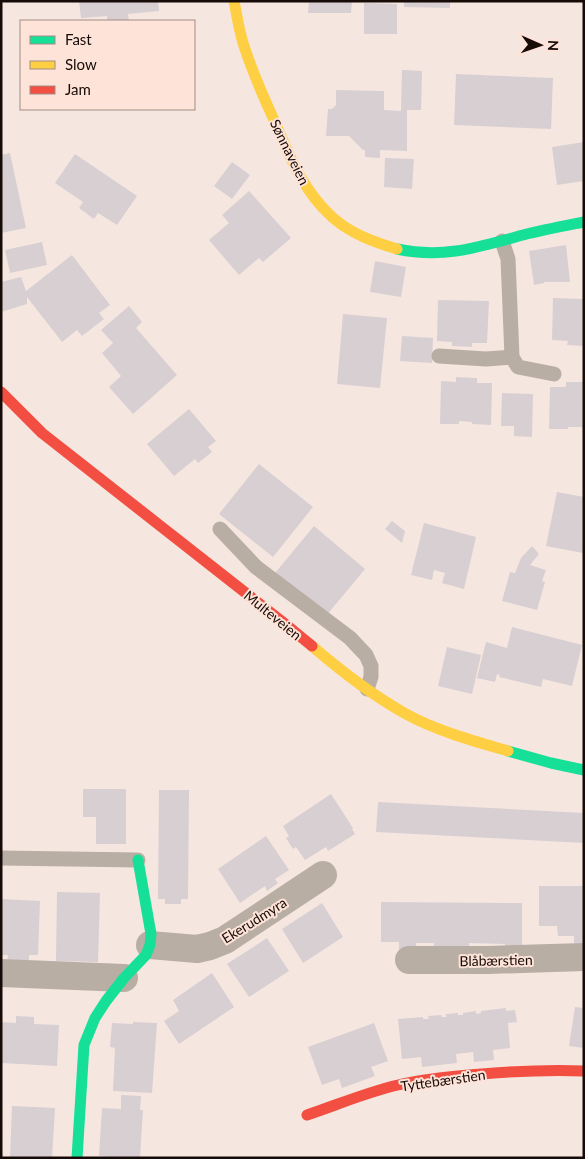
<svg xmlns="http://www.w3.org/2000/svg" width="585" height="1159" viewBox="0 0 585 1159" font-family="Lato,sans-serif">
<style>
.building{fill:#d8cfd3}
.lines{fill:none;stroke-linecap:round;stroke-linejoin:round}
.lane{stroke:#b9aea4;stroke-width:15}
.street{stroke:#b9aea4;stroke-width:28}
.fast{stroke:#16e098;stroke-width:11}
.slow{stroke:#ffcf43;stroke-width:11}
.jam{stroke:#f24e42;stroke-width:11}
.labels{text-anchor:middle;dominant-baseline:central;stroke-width:4;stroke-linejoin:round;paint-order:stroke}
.street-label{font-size:14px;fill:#160b07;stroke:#fee3d8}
</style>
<rect width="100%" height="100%" fill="#f6e6e0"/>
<path class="building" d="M 79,1 L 158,1 L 159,11 L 128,14 L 129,21 L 107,21 L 107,16 L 81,18 Z
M 309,1 L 352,1 L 351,13 L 308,13 Z
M 404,1 L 450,1 L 450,8 L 404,7 Z
M 364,3 L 397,4 L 397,34 L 364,34 Z
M 402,70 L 422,71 L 421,110 L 407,110 L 407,151 L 380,150 L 380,158 L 365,157 L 365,150 L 363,150 L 349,136 L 326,136 L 328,109 L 332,109 L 336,105 L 336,90 L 384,91 L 384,110 L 401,111 Z
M 456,74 L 553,78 L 551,129 L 454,125 Z
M 584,142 L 584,181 L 557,185 L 552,147 Z
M 10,153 L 26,228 L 1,233 L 1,155 Z
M 75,154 L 137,196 L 117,225 L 98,213 L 94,219 L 79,208 L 83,202 L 55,183 Z
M 385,158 L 414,159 L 412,189 L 384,187 Z
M 232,162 L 250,175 L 232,199 L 214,186 Z
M 249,191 L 291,238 L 263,262 L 259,258 L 239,275 L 209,240 L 229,223 L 222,215 Z
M 42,242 L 47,265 L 10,273 L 5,250 Z
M 566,245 L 570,282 L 544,282 L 544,283 L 534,285 L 529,251 Z
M 72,255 L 110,305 L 99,313 L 104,319 L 82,336 L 77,330 L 62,342 L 27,297 L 27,304 L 1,312 L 1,282 L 21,277 L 26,291 Z
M 375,261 L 406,267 L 401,297 L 370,292 Z
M 553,298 L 584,299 L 584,346 L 567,345 L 568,341 L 552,340 Z
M 438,300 L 489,301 L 487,343 L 472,343 L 472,347 L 452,346 L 452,342 L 437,341 Z
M 129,306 L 142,322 L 136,328 L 177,375 L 133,414 L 109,387 L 121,376 L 102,353 L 113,343 L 101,330 Z
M 343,314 L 387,318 L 380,388 L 337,384 Z
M 402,336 L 433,338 L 432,363 L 400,361 Z
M 456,377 L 477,378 L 477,383 L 492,383 L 491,425 L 472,424 L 472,422 L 459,421 L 459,424 L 440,424 L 441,381 L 456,382 Z
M 566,382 L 584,382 L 584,429 L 582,429 L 582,427 L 568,427 L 568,429 L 549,429 L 550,387 L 566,387 Z
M 502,393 L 533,394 L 532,437 L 514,436 L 514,426 L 501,426 Z
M 189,409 L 216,441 L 208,447 L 212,452 L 198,463 L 195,459 L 174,476 L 147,444 Z
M 259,464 L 313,507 L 273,557 L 219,514 Z
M 557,492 L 584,497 L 583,553 L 546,546 Z
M 392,521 L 405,531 L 402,543 L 385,529 Z
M 424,523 L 476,537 L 464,589 L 442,583 L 445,573 L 434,570 L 432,580 L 411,575 Z
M 314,526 L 365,569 L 326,616 L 275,573 Z
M 532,546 L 539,554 L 530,565 L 546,570 L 542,581 L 545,582 L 537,610 L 502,601 L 510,572 L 515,573 L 521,558 Z
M 512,627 L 582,645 L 572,686 L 543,679 L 541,687 L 499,677 L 500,675 L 497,674 L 495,682 L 477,678 L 486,642 L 507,648 Z
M 447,647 L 481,655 L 472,694 L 438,686 Z
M 83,789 L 126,789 L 126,844 L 96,844 L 96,817 L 83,817 Z
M 159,790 L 189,790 L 188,899 L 181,899 L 181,904 L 165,904 L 165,899 L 158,899 Z
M 331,794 L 353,828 L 352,829 L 355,834 L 328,851 L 326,847 L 305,860 L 296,847 L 293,849 L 286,838 L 289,836 L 283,826 Z
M 378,802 L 584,813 L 584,843 L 376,832 Z
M 266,836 L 289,870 L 275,879 L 278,883 L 267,891 L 265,886 L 240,903 L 218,869 Z
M 539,886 L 584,886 L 584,944 L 574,943 L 574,936 L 558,936 L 557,926 L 539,926 Z
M 57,892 L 100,893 L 98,962 L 56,961 Z
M 1,899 L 40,901 L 38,955 L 29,955 L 29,964 L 7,963 L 8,955 L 1,955 Z
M 381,902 L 522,903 L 522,953 L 505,953 L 505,944 L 469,943 L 470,954 L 434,954 L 434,943 L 416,943 L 416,953 L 399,952 L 399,942 L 381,942 Z
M 322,903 L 343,937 L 303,963 L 282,929 Z
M 267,938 L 289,971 L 249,997 L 227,964 Z
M 212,973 L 234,1007 L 179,1044 L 164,1021 L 179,1011 L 173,1000 Z
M 575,1007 L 584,1008 L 584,1048 L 569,1046 Z
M 506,1008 L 506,1011 L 515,1010 L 517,1022 L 508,1023 L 510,1048 L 493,1050 L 494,1060 L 474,1062 L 473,1052 L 456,1054 L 457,1063 L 422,1067 L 421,1057 L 402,1059 L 398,1019 L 423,1017 L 423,1019 L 429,1019 L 428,1016 L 441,1015 L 442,1017 L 446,1017 L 446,1014 L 458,1013 L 458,1015 L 463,1015 L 463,1013 L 476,1011 L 476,1014 L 481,1013 L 481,1011 Z
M 16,1016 L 34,1017 L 34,1024 L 59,1025 L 57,1066 L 1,1063 L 1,1022 L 16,1023 Z
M 133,1022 L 157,1023 L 152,1093 L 113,1091 L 115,1048 L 110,1047 L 112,1023 L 133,1024 Z
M 374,1023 L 388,1061 L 371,1067 L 375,1076 L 342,1088 L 339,1079 L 322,1085 L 308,1047 Z
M 121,1095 L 141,1096 L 140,1110 L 143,1110 L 140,1158 L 110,1158 L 110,1157 L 99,1156 L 102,1108 L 121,1109 Z
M 12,1106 L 55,1108 L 52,1158 L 10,1158 Z"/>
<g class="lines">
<path class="lane" d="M 502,241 L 508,259 L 512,357 L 518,367 L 554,374
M 439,356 L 486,359 L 512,357
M 220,529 L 256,567 L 350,638 L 366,655 L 371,666 L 371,677 L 367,689
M 1,858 L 138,860"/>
<path class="street" d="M 150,945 L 197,949 L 210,946 L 225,940 L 323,875
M 409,960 L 488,960 L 584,957
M 1,973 L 124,978"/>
<path class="fast" d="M 397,249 C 444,259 479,247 523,235 C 543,230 564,226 584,222
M 508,751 L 551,763 L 584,770
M 77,1158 L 84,1045 L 95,1018 L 106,1001 L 124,978 L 146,955 L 150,945 L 151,934 L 138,860"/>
<path class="slow" d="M 234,1 C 237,16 239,31 244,46 C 252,71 263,96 274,120 C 289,155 303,191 332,217 C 351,234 374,242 397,249
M 312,646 C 341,671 372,695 406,714 C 437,731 474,741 508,751"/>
<path class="jam" d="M 1,392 L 42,433 L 284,623 L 312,646
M 307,1115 C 337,1105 367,1092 398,1085 C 418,1080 438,1078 458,1076 C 500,1072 542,1069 584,1071"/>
</g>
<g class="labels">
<g class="street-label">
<text transform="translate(290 152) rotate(64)">Sønnaveien</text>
<text transform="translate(273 615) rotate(39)">Multeveien</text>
<text transform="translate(254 920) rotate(-32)">Ekerudmyra</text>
<text transform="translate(496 960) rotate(-1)">Blåbærstien</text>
<text transform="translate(443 1080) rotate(-8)">Tyttebærstien</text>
</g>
</g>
<rect width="585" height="1159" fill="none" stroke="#160b07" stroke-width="5"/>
<rect x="20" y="20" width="175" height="90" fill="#fee3d8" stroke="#a18d84"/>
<rect x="30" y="36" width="25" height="8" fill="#16e098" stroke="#a18d84"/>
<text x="65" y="45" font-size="15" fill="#160b07">Fast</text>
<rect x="30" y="61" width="25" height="8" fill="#ffcf43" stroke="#a18d84"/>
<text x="65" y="70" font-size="15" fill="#160b07">Slow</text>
<rect x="30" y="86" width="25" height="8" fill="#f24e42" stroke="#a18d84"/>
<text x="65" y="95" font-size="15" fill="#160b07">Jam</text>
<g transform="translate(540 45) rotate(92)" stroke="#fee3d8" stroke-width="4" paint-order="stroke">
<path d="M0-4L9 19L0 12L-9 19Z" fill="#160b07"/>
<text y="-8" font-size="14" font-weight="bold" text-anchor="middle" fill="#160b07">N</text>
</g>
</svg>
